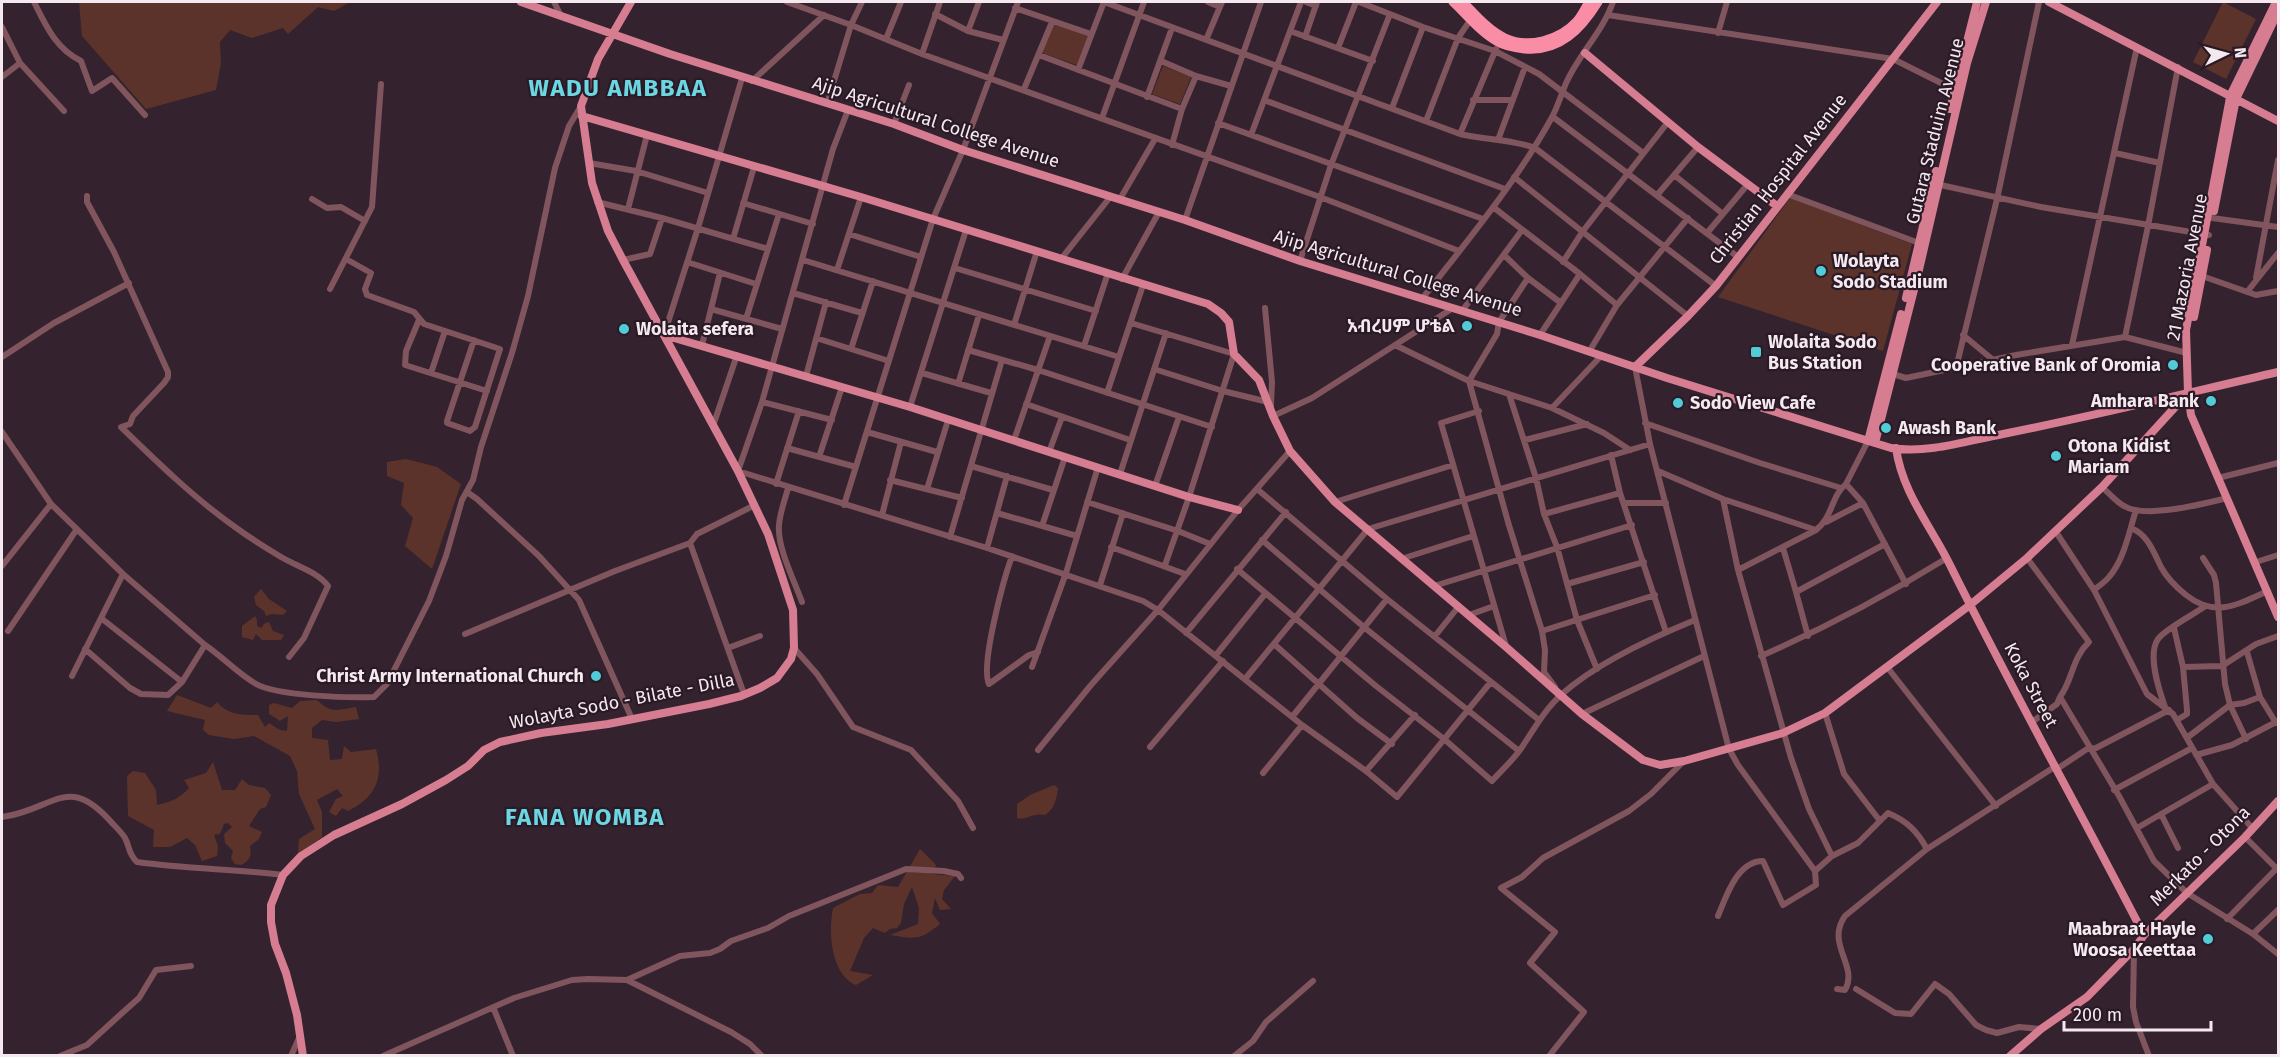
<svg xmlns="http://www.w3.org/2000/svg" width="2280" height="1057" viewBox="0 0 2280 1057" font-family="'Fira Sans','Noto Sans Ethiopic',sans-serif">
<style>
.green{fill:#5c332a}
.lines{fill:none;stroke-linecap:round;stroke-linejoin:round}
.minor{stroke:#80555e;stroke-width:6}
.major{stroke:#d67d91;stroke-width:8}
.highway{stroke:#f88da5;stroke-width:9}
.poi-dot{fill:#52cbd9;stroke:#2a1a25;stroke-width:2}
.labels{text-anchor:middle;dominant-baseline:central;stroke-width:4.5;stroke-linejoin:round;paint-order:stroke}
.street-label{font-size:18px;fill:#f5e9f0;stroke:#2a1a25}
.poi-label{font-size:18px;font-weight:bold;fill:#f5e9f0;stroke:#2a1a25;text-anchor:start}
.district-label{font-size:24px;font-weight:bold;letter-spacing:1.5px;fill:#6cd7e3;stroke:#2a1a25}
</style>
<rect width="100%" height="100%" fill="#34232e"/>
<path class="green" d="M 79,2 L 350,2 L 334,11 L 318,7 L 288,34 L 283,28 L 252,38 L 230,30 L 220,42 L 221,63 L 216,90 L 146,109 L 82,36 Z
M 2223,2 L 2256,19 L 2226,79 L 2193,62 Z
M 1053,24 L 1089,35 L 1077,65 L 1042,53 Z
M 1163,66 L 1191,77 L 1180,104 L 1152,94 Z
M 1790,198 L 1912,244 L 1883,351 L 1718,297 Z
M 406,459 L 437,467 L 461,484 L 432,569 L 405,546 L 413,518 L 401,505 L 404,483 L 387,476 L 387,462 Z
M 261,589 L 269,599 L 287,611 L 283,615 L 272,614 L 266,616 L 264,611 L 256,605 L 254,597 Z
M 255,616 L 257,620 L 257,626 L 261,628 L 265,623 L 269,622 L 273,631 L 284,635 L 281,640 L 262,640 L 256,634 L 253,640 L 242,637 L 242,626 Z
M 177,695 L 211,708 L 217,702 C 228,715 242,715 258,715 L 265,727 L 269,723 L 280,730 L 287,731 L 288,716 L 280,721 L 269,714 L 269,705 L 274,703 L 292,708 L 300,701 L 317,700 C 331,714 337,710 356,707 L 359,719 L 336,722 L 322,720 L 312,728 L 312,738 L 328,740 L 330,760 L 342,759 L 344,746 L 351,752 L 376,749 C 384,778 376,797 348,811 L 342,808 L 336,816 L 329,812 L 336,799 L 343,796 L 337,789 L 317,800 L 322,812 L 322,837 L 298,854 L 299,839 L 315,829 L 299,794 L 297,771 L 290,756 L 254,736 L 234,739 L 209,735 L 203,730 L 205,720 L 167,711 Z
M 213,762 L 222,790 L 235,790 L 242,779 L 249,785 L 265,788 L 271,795 L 266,807 L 260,809 L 249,826 L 262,832 L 259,839 L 250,846 C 252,855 250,861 241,865 L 235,864 L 231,858 L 233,851 L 225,843 L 224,834 L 232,827 L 228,823 L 224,824 L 220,834 L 214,835 L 218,846 L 217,856 L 202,861 L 195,845 L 187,838 L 170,847 L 153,847 L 154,830 L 128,816 L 127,776 L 133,771 L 145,773 L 156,790 L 157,805 C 171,802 180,798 189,788 L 184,780 L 206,773 Z
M 1054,785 L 1058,788 C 1057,798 1054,810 1045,815 C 1031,812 1027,821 1017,818 L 1017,804 L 1030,795 Z
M 920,849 L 936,865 L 932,874 L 955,876 L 944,890 L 942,899 L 951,909 L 940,910 L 935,898 L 932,913 L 940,924 C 919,941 916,939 890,935 L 918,924 L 919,908 L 912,887 L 904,904 L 901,923 L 897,928 L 890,929 L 885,933 L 873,928 L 864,938 L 850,971 L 873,975 L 856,985 C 831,975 828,932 833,908 L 860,894 L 872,893 L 878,885 L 898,887 Z"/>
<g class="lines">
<path class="minor" d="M 34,2 C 46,26 56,49 81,61 L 92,91 L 112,78 L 145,115
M 554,2 L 561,16
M 787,2 L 851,25 L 922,54 L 1320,197 L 1459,251
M 1104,2 L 1460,134 C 1485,140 1511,139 1535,148 L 1716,286
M 1208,2 L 1220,7
M 1306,2 L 1316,6
M 1359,2 L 1423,27 L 1495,51 L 1539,74 L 1643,153
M 1015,8 L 1091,34
M 935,14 L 968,31 L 1003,40
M 1608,15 L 1893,59 L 1957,91
M 2,27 L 20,63 L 2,77
M 968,31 L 979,2
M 1290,31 L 1373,61
M 1718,33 L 1727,2
M 1305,37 L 1317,2
M 886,39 L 901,2
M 1206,40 L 1222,2
M 1338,48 L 1356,2
M 922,54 L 940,2
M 1039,55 L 1182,109
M 1161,61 L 1196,76 L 1231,86
M 20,63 L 64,111
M 1078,70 L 1104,2
M 752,81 L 824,15
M 1024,89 L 1052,22
M 1147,97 L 1172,28
M 1264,100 L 1505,189
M 1473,100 L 1513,100
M 827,104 L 851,25 L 862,2
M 1392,108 L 1423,27
M 848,110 L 833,149 L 762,402 L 738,471 L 987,548 L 1143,601 L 1158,610 L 1302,725 L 1366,771 L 1397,797 L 1490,683
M 1553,117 L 1738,257
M 1102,118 L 1144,2
M 1426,121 L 1458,38 L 1471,19
M 1218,123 L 1483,219
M 894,124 L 909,85
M 1460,134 L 1496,49
M 1251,135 L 1301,2
M 1498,140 L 1525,67
M 1172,145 L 1182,109 L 1196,76
M 2115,153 L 2160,163
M 589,163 L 636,171 L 708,193
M 1674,175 L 1723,214
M 1514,177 L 1688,316
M 1936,184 L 2041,207 L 2209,235
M 1658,194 L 1698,147
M 1787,194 L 1919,243
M 87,196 L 87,202 L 114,252 L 168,372 L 168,377 L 164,383 L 133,416 L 130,424 L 121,427 C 157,462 194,498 235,527 C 250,538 266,548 281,557 C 296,566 318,572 328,586 L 304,638 L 289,657
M 312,199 L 327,208 L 341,207 L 365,221
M 1120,199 L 1155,139
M 597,202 L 662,218 L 768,249
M 743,203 L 813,224
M 1493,207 L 1580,274 L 1617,305
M 628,209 L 647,135
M 2212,218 L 2278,227
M 1185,220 L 1261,2
M 1707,233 L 1748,184
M 849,234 L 921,257
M 733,239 L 754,167
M 1504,255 L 1528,278 L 1561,303
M 346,259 L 371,273 L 365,289 L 367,295 L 414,312 L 424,324 L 497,348 L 500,349 L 475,427 L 470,431 L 447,423 L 447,421 L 474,340
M 1061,259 L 1111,196
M 623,260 L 650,254 L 662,218
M 803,260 L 1119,357
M 1300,261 L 1331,165 L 1390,14
M 687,262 L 756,284
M 1563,262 L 1583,231 L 1668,122
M 955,268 L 1096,311
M 837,270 L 861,197
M 2202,276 L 2256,295 L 2278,291
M 1528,278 L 1499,322 L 1497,334 L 1469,381 L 1508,522 L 1542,631 L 1545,650 L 1544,672 L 1555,687
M 2256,278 L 2278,160
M 1122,279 L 1159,212
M 330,289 L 372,207 L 381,84
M 2247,292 L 2278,253
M 793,293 L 862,313
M 1422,299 C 1467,241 1515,184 1551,119 C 1558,107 1561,94 1567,81 C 1580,53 1603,31 1613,2
M 1265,308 L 1272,382 L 1271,406
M 711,309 L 782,329
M 1462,311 L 1522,230
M 746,319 L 779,214
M 419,320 L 406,351 L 405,365 L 487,391
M 1131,323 L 1234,354 L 1189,497 L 1165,565
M 1014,325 L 1037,251
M 664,335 L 698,228 L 742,78
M 1540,335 L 1580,274
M 1963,335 L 1992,359
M 2125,337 L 2148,226 L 2178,67
M 816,338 L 889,361
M 702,345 L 720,273
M 1395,345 L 1469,381 L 1552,408 L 1604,433 L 1630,450
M 2072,345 L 2137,47
M 1084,346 L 1108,273
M 851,349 L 873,281
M 968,350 L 1038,370 L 1212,427
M 1589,352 L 1617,305 L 1688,218
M 2,357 L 54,323 L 129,283
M 1635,367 L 1650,444 L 1729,749 L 1738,765 L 1815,871 L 1816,885 L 1783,905 L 1763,861 C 1737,861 1726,897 1718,916
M 1956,368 L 1997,199 L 2039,2
M 1154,369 L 1223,391 L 1268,402
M 431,373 L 445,331
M 922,373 L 991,393
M 1889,373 L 1906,378 L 2016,355 L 2125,337 L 2187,353
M 806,376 L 826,302
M 958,384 L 979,315
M 1107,393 L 1143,285
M 1509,394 L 1536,478 L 1544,514 L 1557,547 L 1577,620 L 1597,669
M 762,402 L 832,420
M 1026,404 L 1130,440
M 910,407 L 966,230
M 1552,408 L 1601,356
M 1479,411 L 1441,423 L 1506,646
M 1273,416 L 1312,398 L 1453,308
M 1645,423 L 1760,463 L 1841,488
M 713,426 L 737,355
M 2,432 L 51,504 L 123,574 L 205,645 C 223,657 237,673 256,684 C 277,696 348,698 374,697 L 387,684 L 429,601 L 446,556 L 462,500 L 473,480 L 481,447 L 512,353 L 528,296 L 555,168 L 569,126 L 581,106
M 867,432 L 937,452
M 1014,440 L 1050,336
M 1525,440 L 1587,424
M 787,448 L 856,467
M 1049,452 L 1062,417
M 1611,455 L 1620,493 L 1666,632
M 819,457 L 842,387
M 971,466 L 1053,490
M 1658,471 L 1723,499 L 1816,530 C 1833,517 1831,496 1846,484 L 1868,441
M 1120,474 L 1166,333
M 2218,478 L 2278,463
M 890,480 L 962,498
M 776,484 L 799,411
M 1846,484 L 1863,503 L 1906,584
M 1155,486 L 1179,417
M 2102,487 C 2109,493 2116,502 2124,506 C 2145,519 2203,504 2227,498
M 788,488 C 785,500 780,512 779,525 C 777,547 794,580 802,602
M 927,489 L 948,420
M 1257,489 L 1387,599 L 1539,720
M 467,492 L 477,499 L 539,556 L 579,600 L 632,719
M 1723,499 L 1738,570 L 1791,758 L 1809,809 L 1832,856
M 1087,502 L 1178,531 L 1210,544
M 1335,502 L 1453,465
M 1624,503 L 1666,503
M 844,505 L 933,219 L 963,150 L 1018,2
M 2136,510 C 2129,532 2124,560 2109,577 C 2105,582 2099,586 2094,590 L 2147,694 L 2173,714 L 2213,784 L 2253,829
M 997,513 L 1077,536
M 1544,514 L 1620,493
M 882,515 L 901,442
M 1826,522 L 1863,503
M 1042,526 L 1065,457
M 2131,528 C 2148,535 2153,551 2161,567 C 2167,578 2176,587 2186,595 C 2215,618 2237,605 2268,591
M 2056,532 L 2094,590
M 950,537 L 1002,360
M 1262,540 L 1365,628 L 1519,751
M 1111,547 L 1185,574
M 987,548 L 1007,476
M 1783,548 L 1796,592
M 1012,556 C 1004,578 980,665 989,684 L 1029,655 L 1038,652
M 2027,558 L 2089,642 C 2072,658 2073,679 2060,697 L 2119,796 L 2154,861 L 2187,893 L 2253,934 L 2278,954
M 2203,558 L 2214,575 L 2216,583 L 2225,684 L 2230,705 L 2246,739
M 1401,559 L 1473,536
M 2256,562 L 2278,555
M 2,566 L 51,504
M 1237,569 L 1376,686 L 1444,739 L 1492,781 C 1501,771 1512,761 1520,750 C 1533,731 1544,710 1562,694 C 1597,663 1651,638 1695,620
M 1738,570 L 1816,530
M 1567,584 L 1644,562
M 1100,585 L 1123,513
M 1434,586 L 1632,525
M 1469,615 L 1494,606
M 101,618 L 182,682
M 2174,628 L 2183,667 L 2187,710 L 2187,714 L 2177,720
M 8,631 L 77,529
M 1542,631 L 1655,595
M 1186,633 L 1286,512
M 465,634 L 615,571 L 690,543
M 1435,636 L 1459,606
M 1808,636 L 1796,592 L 1885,544
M 1274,644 L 1357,718 L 1392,744
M 728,648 L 760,636
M 794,648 L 817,674 L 853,727 L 911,750 L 958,801 L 973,828
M 85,649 L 130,688 L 141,694 L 168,695 L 182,682 L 205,645
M 2247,652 L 2260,697 L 2276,723
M 1216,655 L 1265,594
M 1761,656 C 1825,628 1887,595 1947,558
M 1032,667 L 1066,573 L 1098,467
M 1887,667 L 1996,806
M 2183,667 L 2222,666 L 2256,644 L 2278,636
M 72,676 L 123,574
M 1245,679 L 1368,529 L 1650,444
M 744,694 L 690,543 L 697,534 L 755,505
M 2165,707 C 2159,690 2147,655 2158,639 C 2164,630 2194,614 2204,607
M 1825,713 L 1844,774 L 1880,821 L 1888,813 C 1907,821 1917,831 1927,849
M 1582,714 L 1704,656
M 1292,717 L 1387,599
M 2032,722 L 2057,704 L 2060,697
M 2188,737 L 2230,705 L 2244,703 L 2260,697
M 1150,747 L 1223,661
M 1038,750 L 1091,685 L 1158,610 L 1238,510 L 1290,451
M 2196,755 L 2232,745 L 2278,721
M 2057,769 L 2087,749 L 2096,748 L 2169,710
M 1366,771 L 1415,715
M 1263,773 L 1302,725
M 2114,790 L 2192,748
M 2161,814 L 2178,848
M 2,817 C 55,810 67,771 113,824 C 117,828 122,833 125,838 C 130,847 128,854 137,862 C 186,869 235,869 283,875
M 2137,828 L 2213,784
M 2245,837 L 2278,870
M 1815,871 L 1832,856 L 1858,843 L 1880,821
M 2227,919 L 2277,868
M 2253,934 L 2278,910
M 2134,949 L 2133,1007 L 2136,1022 L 2149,1056
M 627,980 L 680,956 L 710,953 L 720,949 L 731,941 L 768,928 L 789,916 L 906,869 L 944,871 L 958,874 L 961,878
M 1837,989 L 1845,990 C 1859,966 1825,944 1845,916 L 1927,849 L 2056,766
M 1856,989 L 1895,1013 L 1911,1014 L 1935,984 L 1949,994 L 1976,1025 L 1986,1030 L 1997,1033 L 2019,1027 L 2041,1029
M 493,1007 L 513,1056
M 60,1056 L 87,1045 L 121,1014 L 139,998 L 156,970 L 191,966
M 291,1056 L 299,1038
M 383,1056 L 514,998 L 572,980 L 588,979 L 627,980 L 731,1032 L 750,1044 L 762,1056
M 1234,1056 L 1253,1041 L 1266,1022 L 1313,981
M 1549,1056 L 1584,1012 L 1530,963 L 1555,932 L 1501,888 L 1522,877 L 1543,858 L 1629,811 L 1651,794 L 1684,761"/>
<path class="major" d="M 521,2 L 670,54 L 894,124 L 963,150 L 1185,220 L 1300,261 L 1540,335 L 1667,378 L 1891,448 C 1927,454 1967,441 2003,434 C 2095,416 2187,393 2278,372
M 2049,2 L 2278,121
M 2276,2 L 2230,96 L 2229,103 L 2186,330 L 2188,393 L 2191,415 L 2278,617
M 1585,53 L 1698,147 L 1777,206
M 1950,109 L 1977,2
M 582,116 L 861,197 L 1208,304 L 1221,313 L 1229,322 L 1234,354 L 1259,380 L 1273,416 L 1290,451 L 1335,502 L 1506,647 L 1582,714 L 1643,760 L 1660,765 L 1684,761 L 1783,733 L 1825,713 L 1970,605 L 2027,558 L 2102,487 L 2188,393
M 2214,211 L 2236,99 L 2278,12
M 1906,298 L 1936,171
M 2194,317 L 2207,250
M 664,335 L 910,407 L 1189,497 L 1238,510
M 1635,367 L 1688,316 L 1716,286 L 1937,2
M 1868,441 L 1901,314
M 1875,443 L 1918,274 L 1967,63 L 1986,2
M 1896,448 C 1902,492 1930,525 1949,563 C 2011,688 2080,811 2144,935
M 303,1056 L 297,1015 L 286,973 L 275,944 L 271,922 L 271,905 L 283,875 L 301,856 L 334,835 L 402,804 L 446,780 L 468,766 L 484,750 L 500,742 L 541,733 L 608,724 L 709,704 L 741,696 L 760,688 L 777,678 L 791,659 L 794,648 L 793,610 L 768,534 L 738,471 L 623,260 L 608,231 L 592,183 L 581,106 L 598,59 L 631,2
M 2010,1056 L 2041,1029 L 2087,997 L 2135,948 L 2144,935 L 2245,837 L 2278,801"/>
<path class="highway" d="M 1453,2 C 1467,15 1481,33 1498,42 C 1506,47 1516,48 1525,49 C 1560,52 1581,29 1598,2
M 1463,2 C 1475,14 1488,30 1505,38 C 1528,49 1560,40 1577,21 C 1582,15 1585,8 1589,2"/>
</g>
<g class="poi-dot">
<circle cx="1821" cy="271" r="6"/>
<circle cx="1467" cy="326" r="6"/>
<circle cx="624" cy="329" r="6"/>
<rect x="1750" y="346" width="12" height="12" rx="3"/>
<circle cx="2173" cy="365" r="6"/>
<circle cx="2211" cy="401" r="6"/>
<circle cx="1678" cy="403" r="6"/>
<circle cx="1886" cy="428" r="6"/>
<circle cx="2056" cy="456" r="6"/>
<circle cx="596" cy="676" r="6"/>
<circle cx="2208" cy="939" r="6"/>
</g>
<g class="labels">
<g class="street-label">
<text transform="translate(936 122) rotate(18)">Ajip Agricultural College Avenue</text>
<text transform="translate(1935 131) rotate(-76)">Gutara Staduim Avenue</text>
<text transform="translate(1778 179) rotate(-52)">Christian Hospital Avenue</text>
<text transform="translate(2187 267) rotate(-79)">21 Mazoria Avenue</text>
<text transform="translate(1398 273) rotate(17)">Ajip Agricultural College Avenue</text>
<text transform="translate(2031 685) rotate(62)">Koka Street</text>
<text transform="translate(622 701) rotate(-11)">Wolayta Sodo - Bilate - Dilla</text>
<text transform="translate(2200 856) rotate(-45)">Merkato - Otona</text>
</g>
<g class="poi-label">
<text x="1833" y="261">Wolayta<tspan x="1833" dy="21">Sodo Stadium</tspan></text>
<text x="1455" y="326" text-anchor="end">አብረሀም ሆቴል</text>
<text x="636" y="329">Wolaita sefera</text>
<text x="1768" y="342">Wolaita Sodo<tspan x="1768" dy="21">Bus Station</tspan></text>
<text x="2161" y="365" text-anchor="end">Cooperative Bank of Oromia</text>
<text x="2199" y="401" text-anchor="end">Amhara Bank</text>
<text x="1690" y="403">Sodo View Cafe</text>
<text x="1898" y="428">Awash Bank</text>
<text x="2068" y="446">Otona Kidist<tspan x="2068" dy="21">Mariam</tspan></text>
<text x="584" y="676" text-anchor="end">Christ Army International Church</text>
<text x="2196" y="929" text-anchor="end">Maabraat Hayle<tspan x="2196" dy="21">Woosa Keettaa</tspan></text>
</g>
<g class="district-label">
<text x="618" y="88">WADU AMBBAA</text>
<text x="585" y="817">FANA WOMBA</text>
</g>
</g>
<rect width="2280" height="1057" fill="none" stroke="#f5e9f0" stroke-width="6"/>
<g transform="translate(2226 54) rotate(85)" stroke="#2a1a25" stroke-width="4.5" paint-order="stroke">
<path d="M0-4.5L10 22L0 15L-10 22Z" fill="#f5e9f0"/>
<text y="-9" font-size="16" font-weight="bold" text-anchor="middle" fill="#f5e9f0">N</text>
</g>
<path d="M2064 1021v9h147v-9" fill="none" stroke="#f5e9f0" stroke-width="3"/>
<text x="2073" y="1021" font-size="18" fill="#f5e9f0" stroke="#2a1a25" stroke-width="4.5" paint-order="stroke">200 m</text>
</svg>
